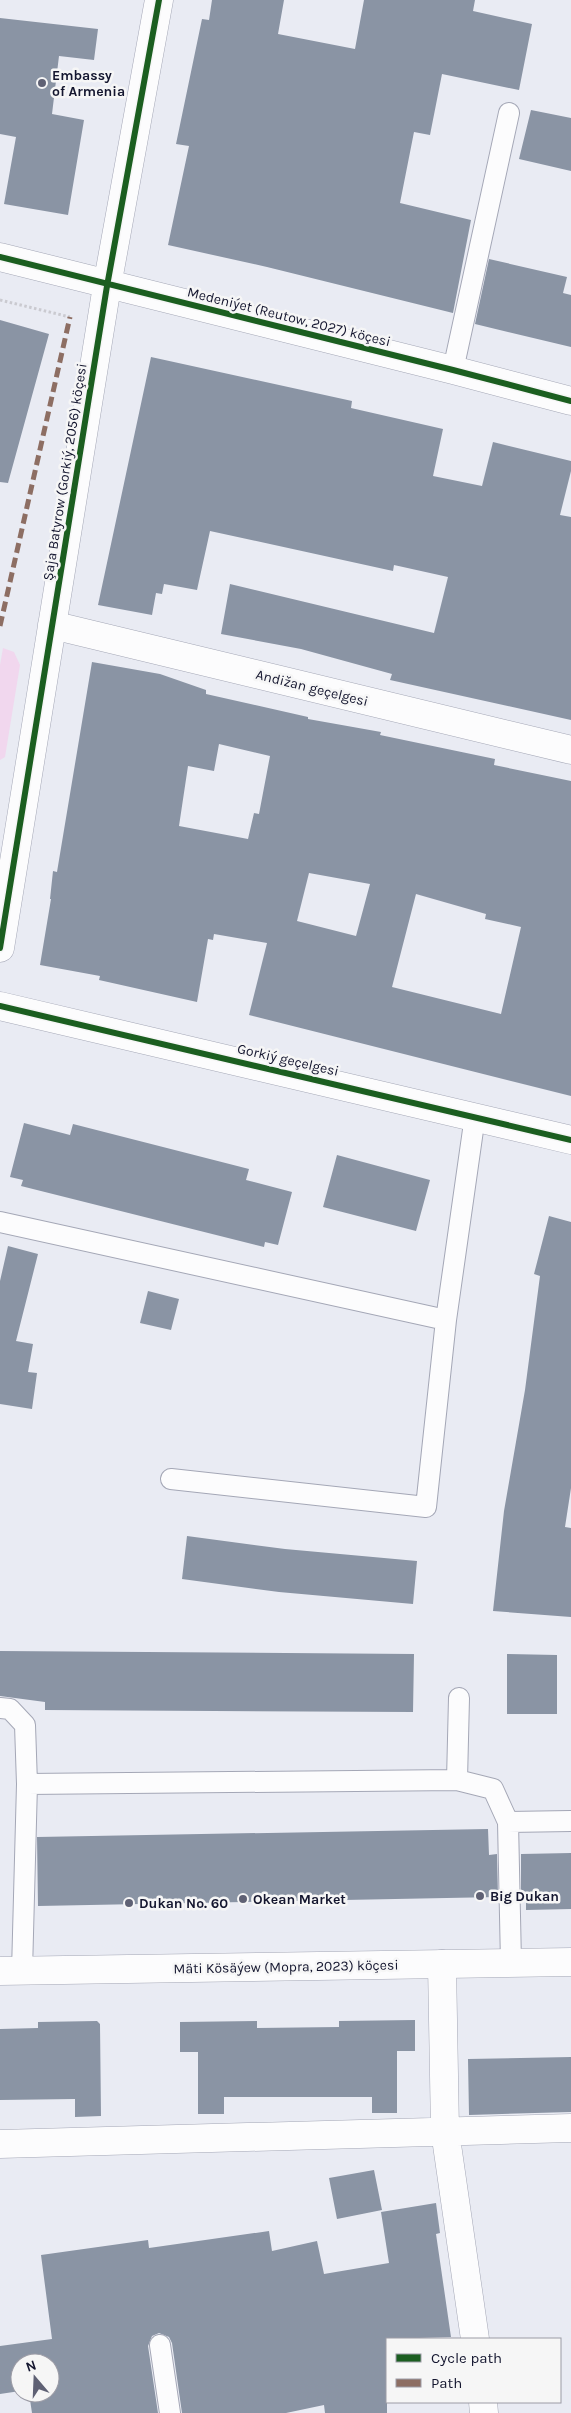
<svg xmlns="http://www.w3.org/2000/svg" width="571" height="2413" viewBox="0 0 571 2413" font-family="Karla,sans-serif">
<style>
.green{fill:#f1d7ee}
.building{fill:#8a94a4;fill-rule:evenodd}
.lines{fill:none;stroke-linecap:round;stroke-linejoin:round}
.service-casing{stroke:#a4a7b6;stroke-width:22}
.minor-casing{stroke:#a4a7b6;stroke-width:29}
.tertiary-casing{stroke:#a4a7b6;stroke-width:29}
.path{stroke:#cacad0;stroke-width:3;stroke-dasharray:2.5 2.5;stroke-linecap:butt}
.service{stroke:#fcfcfd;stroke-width:20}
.minor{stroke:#fcfcfd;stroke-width:28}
.tertiary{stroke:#fcfcfd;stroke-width:28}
.quiet{stroke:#8d6e63;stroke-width:5;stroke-dasharray:10 5;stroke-linecap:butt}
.cycleway-casing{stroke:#f6f6f6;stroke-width:9}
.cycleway{stroke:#1b5e20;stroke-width:6}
.poi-dot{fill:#5f6174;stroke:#f6f6f6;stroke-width:2}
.labels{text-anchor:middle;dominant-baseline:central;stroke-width:5;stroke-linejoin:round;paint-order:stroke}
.poi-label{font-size:14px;font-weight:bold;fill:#14162f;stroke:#f6f6f6;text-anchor:start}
.street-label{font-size:14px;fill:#14162f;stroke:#f6f6f6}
</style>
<rect width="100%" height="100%" fill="#e9ebf3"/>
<path class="green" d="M 3,648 L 14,652 L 20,665 L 5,757 L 0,760 L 0,665 Z"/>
<path class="building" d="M 212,0 L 284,0 L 278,34 L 355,49 L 364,0 L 475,0 L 473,11 L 532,24 L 519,90 L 442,74 L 430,135 L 414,132 L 400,203 L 471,220 L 453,313 L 267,267 L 168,245 L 189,146 L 176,144 L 202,19 L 209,20 Z
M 0,18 L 98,29 L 94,60 L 59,56 L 52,114 L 84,120 L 68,215 L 4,204 L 16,137 L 0,134 Z
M 531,110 L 571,118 L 571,171 L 519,159 Z
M 489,259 L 567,277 L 563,293 L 571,295 L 571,347 L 475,324 Z
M 0,320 L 49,334 L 8,483 L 0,482 Z
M 151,357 L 352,401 L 351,408 L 443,429 L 433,476 L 482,486 L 493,442 L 571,461 L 571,471 L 560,515 L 571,517 L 571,720 L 390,680 L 392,674 L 301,649 L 221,634 L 230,584 L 434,633 L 448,577 L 394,565 L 393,571 L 210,531 L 197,590 L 164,584 L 162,594 L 156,593 L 152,615 L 98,605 Z
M 92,662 L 160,674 L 206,690 L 206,694 L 308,717 L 308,719 L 381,732 L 380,735 L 495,759 L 494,765 L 571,781 L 571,1096 L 249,1015 L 267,943 L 214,934 L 213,940 L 208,939 L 197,1002 L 99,980 L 100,976 L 40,965 L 51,899 L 50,899 L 53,871 L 57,872 ZM 219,744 L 270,756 L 259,814 L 254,813 L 248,839 L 179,826 L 188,766 L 214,771 ZM 309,873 L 370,884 L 356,936 L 297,921 ZM 416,894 L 486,914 L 485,919 L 521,927 L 501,1014 L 392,987 Z
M 24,1123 L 70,1135 L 73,1124 L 249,1169 L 246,1180 L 292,1192 L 278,1245 L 265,1242 L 264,1247 L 21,1186 L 23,1180 L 10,1177 Z
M 337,1155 L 430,1180 L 416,1231 L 323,1207 Z
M 549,1216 L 571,1222 L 571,1488 L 565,1527 L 571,1528 L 571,1617 L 493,1611 L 504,1511 L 525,1390 L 540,1276 L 534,1274 Z
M 8,1246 L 38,1254 L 16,1341 L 33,1344 L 28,1372 L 37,1373 L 32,1409 L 0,1404 L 0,1281 Z
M 148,1291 L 179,1299 L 171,1330 L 140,1323 Z
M 187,1536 L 285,1549 L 417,1561 L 413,1604 L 279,1592 L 182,1579 Z
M 0,1651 L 414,1654 L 413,1712 L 45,1710 L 45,1702 L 0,1696 Z
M 507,1654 L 557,1655 L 557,1714 L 507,1714 Z
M 488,1829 L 489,1855 L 497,1854 L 498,1897 L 38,1906 L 37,1837 Z
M 571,1853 L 571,1909 L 526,1910 L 526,1896 L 521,1896 L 521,1854 Z
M 415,2020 L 415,2051 L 397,2051 L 397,2113 L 372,2113 L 372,2097 L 224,2097 L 224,2114 L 198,2114 L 198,2052 L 180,2052 L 180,2022 L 257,2021 L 257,2028 L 339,2027 L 339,2021 Z
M 97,2021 L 100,2024 L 101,2116 L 75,2117 L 75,2099 L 0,2100 L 0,2029 L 38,2028 L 38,2022 Z
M 571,2057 L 571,2112 L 469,2115 L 468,2059 Z
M 374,2170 L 382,2210 L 337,2219 L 329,2178 Z
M 436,2203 L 440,2233 L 436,2234 L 451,2337 L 387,2339 L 387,2413 L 325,2413 L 324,2405 L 286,2413 L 182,2413 L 172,2343 L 169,2337 L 159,2333 L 152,2336 L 148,2346 L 158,2413 L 32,2413 L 29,2393 L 50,2393 L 50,2363 L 20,2363 L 20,2391 L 0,2394 L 0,2346 L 52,2339 L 41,2255 L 148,2240 L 149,2248 L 269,2231 L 272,2251 L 317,2241 L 324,2274 L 389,2263 L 381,2212 Z"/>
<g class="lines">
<defs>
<path id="service" d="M 453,370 L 509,113
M 0,1222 L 446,1320
M 171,1479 L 426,1507 L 446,1320 L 475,1116
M 0,1708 L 10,1709 L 25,1725 L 27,1784 L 22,1971
M 457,1780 L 459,1698
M 27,1784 L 457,1780 L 493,1789 L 508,1822 L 511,1963
M 508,1822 L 571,1821
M 160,2345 L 170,2413"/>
<path id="minor" d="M 0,257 L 453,370 L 571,401
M 52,625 L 571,750
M 0,948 L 107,286 L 159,0
M 0,1006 L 571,1140
M 442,1964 L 445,2131 L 475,2339
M 0,2144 L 571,2128
M 483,2402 L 484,2413"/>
<path id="tertiary" d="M 0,1971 L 571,1962"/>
</defs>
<use href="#service" class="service-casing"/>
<use href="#minor" class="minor-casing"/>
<use href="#tertiary" class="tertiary-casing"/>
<path class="path" d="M 0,300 L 70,317"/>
<use href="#service" class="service"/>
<use href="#minor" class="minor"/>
<use href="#tertiary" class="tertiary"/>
<path class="quiet" d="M 0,626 L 70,317"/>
<defs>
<path id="cycleway" d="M 0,257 L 453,370 L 571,401
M 0,948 L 107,286 L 159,0
M 0,1006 L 571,1140"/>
</defs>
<use href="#cycleway" class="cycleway-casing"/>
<use href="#cycleway" class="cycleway"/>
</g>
<g class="poi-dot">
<circle cx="42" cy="83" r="5"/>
<circle cx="480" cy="1896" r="5"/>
<circle cx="243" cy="1899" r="5"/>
<circle cx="129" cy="1903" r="5"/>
</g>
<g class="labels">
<g class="poi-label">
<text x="52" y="75">Embassy<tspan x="52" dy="16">of Armenia</tspan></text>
<text x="490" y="1896">Big Dukan</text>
<text x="253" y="1899">Okean Market</text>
<text x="139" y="1903">Dukan No. 60</text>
</g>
<g class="street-label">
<text transform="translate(289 317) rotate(14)">Medeniýet (Reutow, 2027) köçesi</text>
<text transform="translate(65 472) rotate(-81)">Şaja Batyrow (Gorkiý, 2056) köçesi</text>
<text transform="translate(312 688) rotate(14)">Andižan geçelgesi</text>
<text transform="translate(288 1060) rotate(13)">Gorkiý geçelgesi</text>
<text transform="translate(286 1967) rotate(-1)">Mäti Kösäýew (Mopra, 2023) köçesi</text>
</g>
</g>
<rect x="386" y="2338" width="175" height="65" fill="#f6f6f6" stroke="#9c9ca6"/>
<rect x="396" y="2354" width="25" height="8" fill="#1b5e20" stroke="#9c9ca6"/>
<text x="431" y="2363" font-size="15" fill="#14162f">Cycle path</text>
<rect x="396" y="2379" width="25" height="8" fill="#8d6e63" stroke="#9c9ca6"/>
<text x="431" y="2388" font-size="15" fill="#14162f">Path</text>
<g transform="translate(35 2378) rotate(341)"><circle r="24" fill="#f6f6f6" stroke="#9c9ca6"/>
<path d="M0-4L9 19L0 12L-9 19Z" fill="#5f6174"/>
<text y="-8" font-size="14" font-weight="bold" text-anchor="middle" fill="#14162f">N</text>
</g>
</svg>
